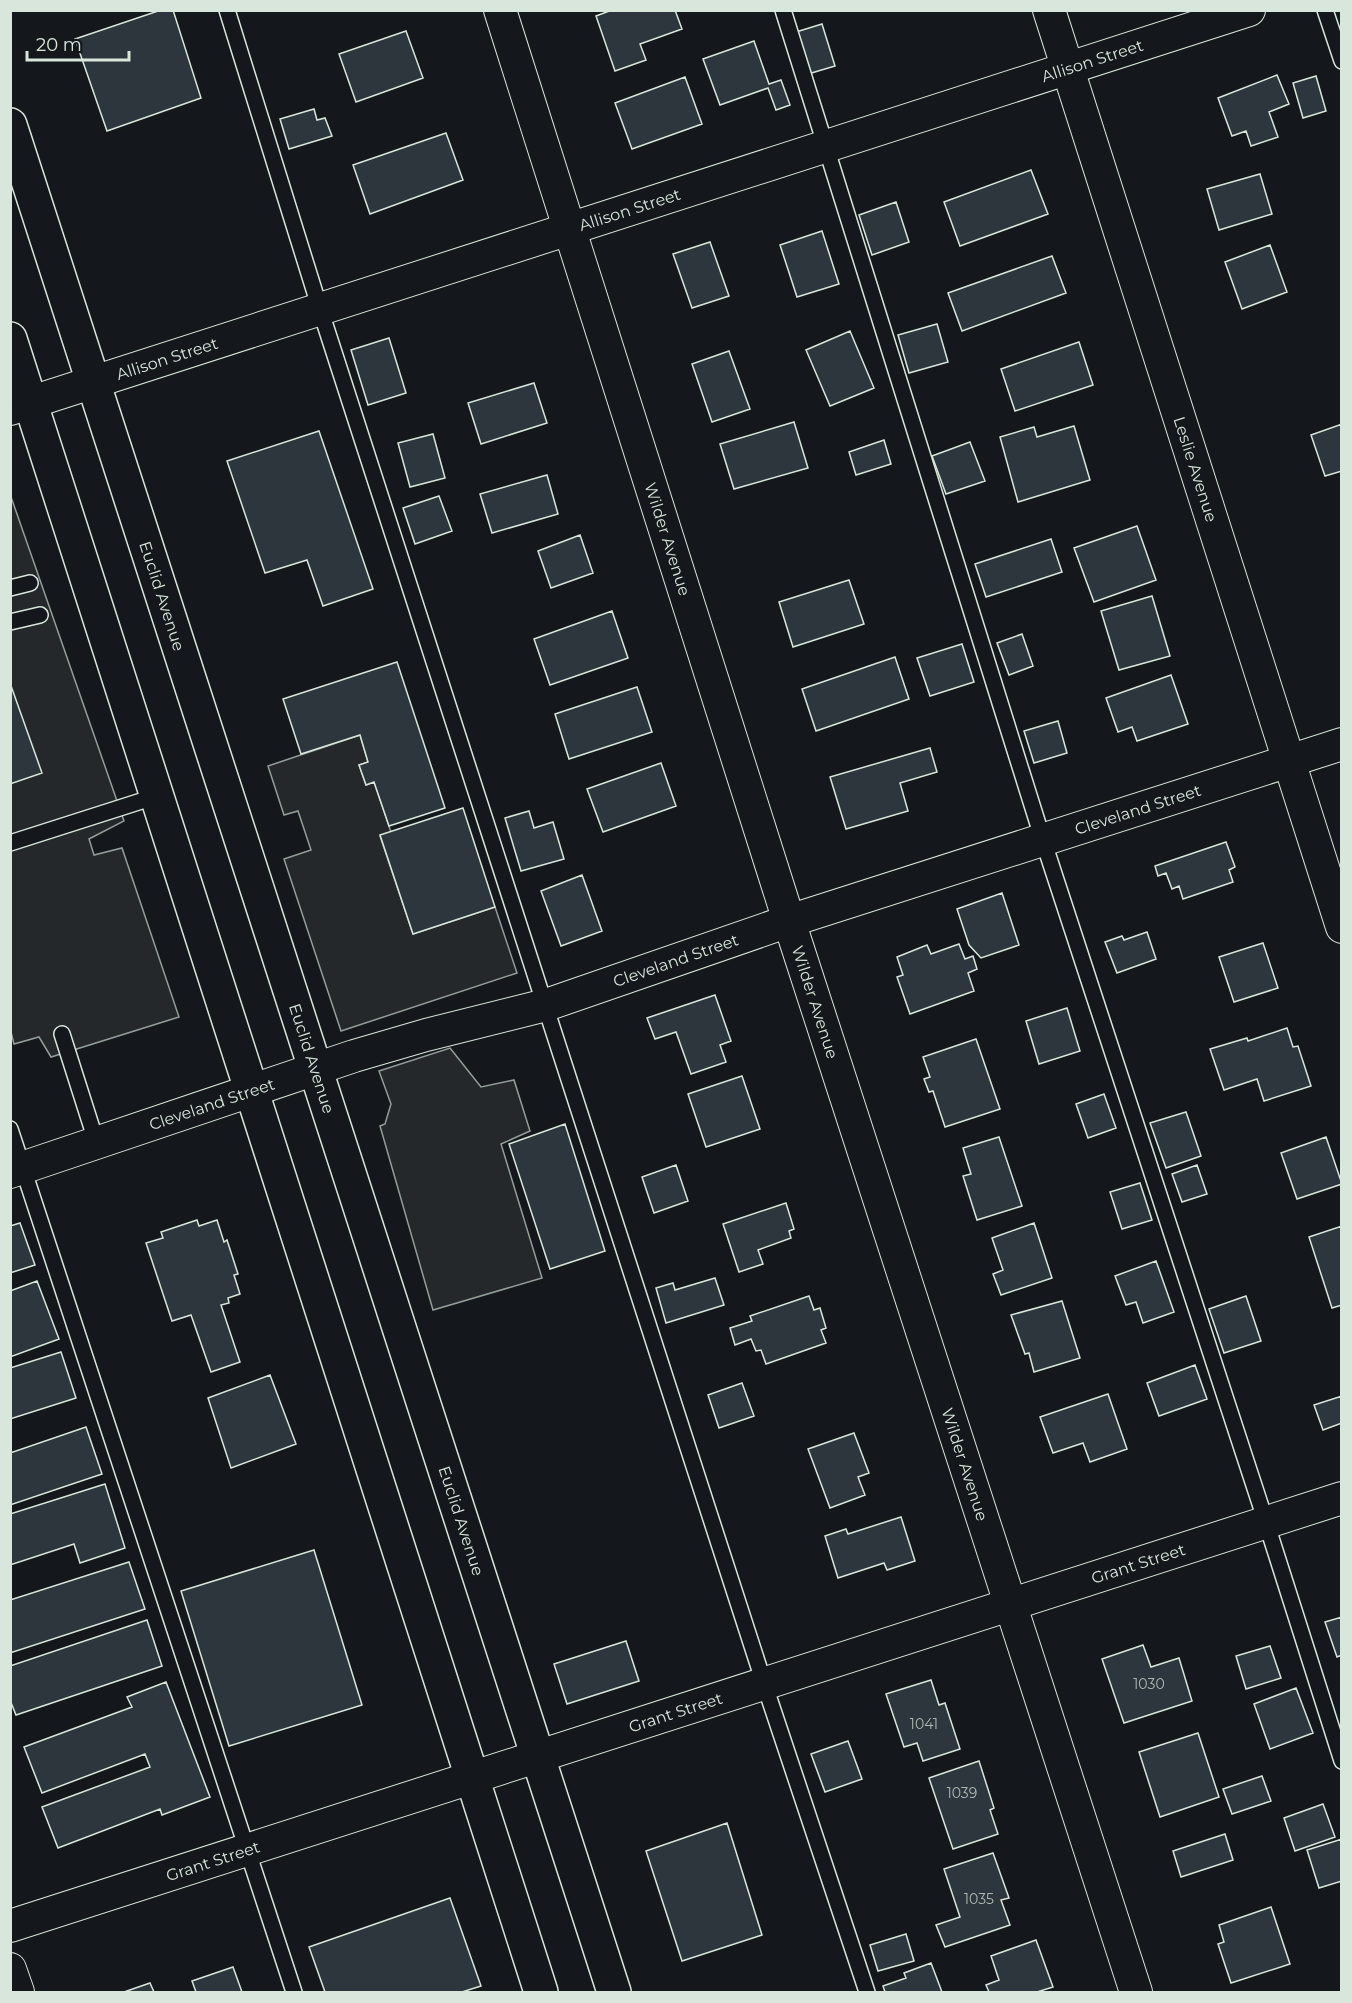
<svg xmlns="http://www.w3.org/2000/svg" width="1352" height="2003" viewBox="0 0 1352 2003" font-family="Montserrat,sans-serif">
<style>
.parking{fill:#24282b;stroke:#939e99;stroke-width:1.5}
.building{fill:#2c363c;stroke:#d8e6dc;stroke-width:1.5}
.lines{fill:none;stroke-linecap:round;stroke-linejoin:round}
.lane-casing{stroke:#d8e6dc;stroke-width:18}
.street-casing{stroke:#d8e6dc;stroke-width:34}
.highway-casing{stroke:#d8e6dc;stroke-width:36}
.lane{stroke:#14181c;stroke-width:15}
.street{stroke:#14181c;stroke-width:32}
.highway{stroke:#14181c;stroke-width:33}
.labels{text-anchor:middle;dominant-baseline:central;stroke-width:4.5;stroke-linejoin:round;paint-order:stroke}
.number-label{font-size:14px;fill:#adbab4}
.street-label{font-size:16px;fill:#d8e6dc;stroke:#14181c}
</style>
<rect width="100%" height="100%" fill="#14181c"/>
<path class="parking" d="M 10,494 L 124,821 L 89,839 L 94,855 L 122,848 L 179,1017 L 51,1057 L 39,1037 L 14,1044 L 11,1032 Z
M 360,735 L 368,762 L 359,765 L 366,785 L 374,782 L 391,832 L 380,836 L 413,934 L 495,907 L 517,973 L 341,1031 L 284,859 L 311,850 L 298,811 L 284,815 L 268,766 Z
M 450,1048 L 481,1087 L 514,1080 L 530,1131 L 501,1144 L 542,1278 L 433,1310 L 380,1126 L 385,1124 L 391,1104 L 379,1071 Z"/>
<path class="building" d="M 161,10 L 173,10 L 201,98 L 107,131 L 75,39 Z
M 612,10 L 675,10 L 682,29 L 640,44 L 646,60 L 615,71 L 596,16 Z
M 822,24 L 835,66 L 808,74 L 796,32 Z
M 406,31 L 423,78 L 356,102 L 339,54 Z
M 754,41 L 769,84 L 781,80 L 790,105 L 776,110 L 768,88 L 720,105 L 703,59 Z
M 1277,75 L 1289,104 L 1269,112 L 1278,137 L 1251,146 L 1246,131 L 1232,136 L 1218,98 Z
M 1316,76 L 1326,111 L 1303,118 L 1293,83 Z
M 685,77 L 702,124 L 632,149 L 615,103 Z
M 314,109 L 317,120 L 325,118 L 332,136 L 289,149 L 280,119 Z
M 446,133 L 463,180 L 370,214 L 353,165 Z
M 1031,170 L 1048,214 L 960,246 L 944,202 Z
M 1260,174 L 1272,214 L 1219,230 L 1207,189 Z
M 896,202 L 909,242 L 872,255 L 859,215 Z
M 822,231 L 839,284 L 797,297 L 780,245 Z
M 710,242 L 729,296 L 692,308 L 673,254 Z
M 1270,245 L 1287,292 L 1242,309 L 1225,262 Z
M 1052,256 L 1066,293 L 962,331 L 948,293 Z
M 937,324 L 948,362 L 909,373 L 898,335 Z
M 850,331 L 874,388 L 830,406 L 806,350 Z
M 389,338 L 406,393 L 368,405 L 351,350 Z
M 1079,342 L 1093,385 L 1015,411 L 1001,369 Z
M 729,351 L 750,409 L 712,422 L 692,364 Z
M 534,383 L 547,423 L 481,444 L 468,403 Z
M 794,422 L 808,468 L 734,489 L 720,444 Z
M 1342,424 L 1342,471 L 1325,476 L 1311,435 Z
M 1074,426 L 1090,480 L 1018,502 L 1000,437 L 1034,427 L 1037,437 Z
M 319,431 L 373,589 L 323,606 L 307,560 L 265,573 L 227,461 Z
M 433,434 L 445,478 L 410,487 L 398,443 Z
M 884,440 L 891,464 L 856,475 L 849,452 Z
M 970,442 L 985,481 L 946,494 L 932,456 Z
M 547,475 L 558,514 L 492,533 L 480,494 Z
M 439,496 L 452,531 L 415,544 L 403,508 Z
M 1137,526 L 1156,580 L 1094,602 L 1074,548 Z
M 580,535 L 593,573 L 551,588 L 538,551 Z
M 1051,539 L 1062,572 L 986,597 L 975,564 Z
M 849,580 L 864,624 L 793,647 L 779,602 Z
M 1152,596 L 1170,656 L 1119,670 L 1101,611 Z
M 612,611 L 628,658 L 550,685 L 534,639 Z
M 1022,634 L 1033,666 L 1009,675 L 997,643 Z
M 962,644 L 974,682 L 930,696 L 917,658 Z
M 895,657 L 909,699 L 816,731 L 802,689 Z
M 397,662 L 445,808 L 389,826 L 374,782 L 366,785 L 359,765 L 368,762 L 360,735 L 301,754 L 283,699 Z
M 1171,675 L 1188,724 L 1137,741 L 1132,727 L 1118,732 L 1106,698 Z
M 10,683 L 42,773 L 10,784 Z
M 637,687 L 652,732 L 569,759 L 555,714 Z
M 1058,721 L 1067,753 L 1034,763 L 1024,731 Z
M 930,748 L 937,772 L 900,783 L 908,811 L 846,829 L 830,777 Z
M 661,763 L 676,806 L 603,832 L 587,789 Z
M 463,808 L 495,907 L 413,934 L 380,835 Z
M 529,811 L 534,828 L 553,822 L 564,859 L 521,871 L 505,818 Z
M 1226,842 L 1235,867 L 1229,870 L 1233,882 L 1183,899 L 1179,886 L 1172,889 L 1166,873 L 1158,876 L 1155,866 Z
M 582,875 L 602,931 L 561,946 L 541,891 Z
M 1002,893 L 1019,945 L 981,958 L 969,945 L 957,909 Z
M 1147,932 L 1156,959 L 1117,973 L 1105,942 L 1122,936 L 1124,940 Z
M 1263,943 L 1278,988 L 1234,1002 L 1219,957 Z
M 959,944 L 965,959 L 973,956 L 977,969 L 968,973 L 974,991 L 910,1014 L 897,977 L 903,975 L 897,957 L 927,945 L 931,954 Z
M 715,995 L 731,1041 L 720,1045 L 726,1062 L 691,1074 L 676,1032 L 655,1039 L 647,1018 Z
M 1067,1008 L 1080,1051 L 1039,1064 L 1026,1021 Z
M 1287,1028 L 1293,1047 L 1298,1046 L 1311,1086 L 1264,1101 L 1257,1079 L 1224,1090 L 1210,1049 L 1247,1038 L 1248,1041 Z
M 976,1039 L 1000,1109 L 945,1127 L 933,1091 L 929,1092 L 924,1079 L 930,1077 L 923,1057 Z
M 742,1076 L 760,1129 L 706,1147 L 688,1094 Z
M 1104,1094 L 1116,1128 L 1088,1138 L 1076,1104 Z
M 1186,1112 L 1201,1156 L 1166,1168 L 1150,1123 Z
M 565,1124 L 605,1251 L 550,1269 L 509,1144 Z
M 999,1137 L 1022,1206 L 977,1220 L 963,1176 L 971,1174 L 963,1148 Z
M 1326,1137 L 1342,1184 L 1297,1199 L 1281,1153 Z
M 676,1165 L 688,1201 L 654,1213 L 642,1177 Z
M 1197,1165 L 1207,1194 L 1182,1202 L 1172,1174 Z
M 1140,1183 L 1152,1220 L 1122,1229 L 1110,1192 Z
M 786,1203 L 794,1229 L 789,1231 L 791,1238 L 758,1250 L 763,1264 L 739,1272 L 723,1224 Z
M 197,1220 L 199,1226 L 217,1220 L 224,1242 L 227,1240 L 238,1274 L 234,1275 L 240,1294 L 228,1298 L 229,1303 L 221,1305 L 240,1362 L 211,1372 L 191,1315 L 172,1321 L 146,1243 L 163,1238 L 161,1232 Z
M 20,1223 L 35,1265 L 10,1273 L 10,1226 Z
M 1034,1223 L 1052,1278 L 1001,1295 L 993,1274 L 1003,1270 L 992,1238 Z
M 1342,1226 L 1342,1305 L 1332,1308 L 1309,1237 Z
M 1156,1261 L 1174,1312 L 1143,1323 L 1136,1302 L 1126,1305 L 1115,1276 Z
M 715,1278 L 724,1305 L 666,1323 L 656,1288 L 673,1283 L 675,1290 Z
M 37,1281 L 59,1339 L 10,1357 L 10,1291 Z
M 809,1296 L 814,1310 L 820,1308 L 826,1328 L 821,1330 L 826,1343 L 766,1364 L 761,1350 L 756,1351 L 751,1339 L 735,1345 L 730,1328 L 752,1321 L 750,1316 Z
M 1246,1296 L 1261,1341 L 1224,1353 L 1209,1309 Z
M 1062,1301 L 1080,1358 L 1034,1372 L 1029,1353 L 1025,1354 L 1011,1315 Z
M 61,1352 L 76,1398 L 10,1419 L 10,1368 Z
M 1195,1365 L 1207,1399 L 1159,1416 L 1147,1383 Z
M 270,1375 L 296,1444 L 231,1468 L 208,1398 Z
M 742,1383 L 754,1416 L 719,1428 L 708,1395 Z
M 1108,1394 L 1127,1449 L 1090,1462 L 1083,1443 L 1053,1453 L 1040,1417 Z
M 1342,1396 L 1342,1423 L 1323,1430 L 1314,1405 Z
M 86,1427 L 102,1474 L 10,1505 L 10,1453 Z
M 854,1433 L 869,1473 L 858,1477 L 865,1495 L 830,1508 L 808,1449 Z
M 105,1484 L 125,1548 L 80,1563 L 74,1544 L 10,1565 L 10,1514 Z
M 901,1517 L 915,1561 L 887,1570 L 884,1563 L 838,1578 L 825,1536 L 846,1529 L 848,1534 Z
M 314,1550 L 362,1705 L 229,1746 L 181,1591 Z
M 129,1562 L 145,1609 L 10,1653 L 10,1600 Z
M 1342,1617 L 1342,1655 L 1337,1657 L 1325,1622 Z
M 147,1620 L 162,1666 L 16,1715 L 10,1700 L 10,1666 Z
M 626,1641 L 639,1681 L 567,1704 L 554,1664 Z
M 1143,1645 L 1151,1667 L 1179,1658 L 1192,1701 L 1124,1723 L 1102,1659 Z
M 1270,1646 L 1281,1678 L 1246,1689 L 1236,1656 Z
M 931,1680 L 939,1705 L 945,1703 L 960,1749 L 923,1761 L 917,1743 L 904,1747 L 886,1694 Z
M 166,1682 L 210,1797 L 162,1815 L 160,1809 L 58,1848 L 42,1807 L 150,1767 L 145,1754 L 42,1793 L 24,1747 L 132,1707 L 127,1697 Z
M 1296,1688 L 1313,1733 L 1270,1749 L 1254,1704 Z
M 1198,1733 L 1219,1797 L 1160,1817 L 1139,1752 Z
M 848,1741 L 862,1779 L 825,1792 L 811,1754 Z
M 979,1761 L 994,1808 L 990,1810 L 998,1834 L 953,1849 L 929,1778 Z
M 1262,1776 L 1271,1801 L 1232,1814 L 1223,1789 Z
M 1323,1804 L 1335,1837 L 1295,1851 L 1284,1818 Z
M 727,1823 L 762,1935 L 682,1961 L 646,1851 Z
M 1225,1834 L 1233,1860 L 1181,1877 L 1173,1851 Z
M 1342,1839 L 1342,1881 L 1319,1888 L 1307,1850 Z
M 993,1853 L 1009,1898 L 1001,1900 L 1010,1925 L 945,1947 L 936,1925 L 960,1917 L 944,1869 Z
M 450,1898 L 481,1986 L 462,1992 L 325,1992 L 309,1947 Z
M 1271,1907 L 1290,1964 L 1231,1983 L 1218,1944 L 1224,1942 L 1219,1925 Z
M 906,1934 L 914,1961 L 878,1971 L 870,1945 Z
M 1036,1940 L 1053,1987 L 1037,1992 L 989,1992 L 986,1985 L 999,1980 L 991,1956 Z
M 931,1963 L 942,1992 L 885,1992 L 883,1986 L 906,1978 L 904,1973 Z
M 233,1967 L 242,1992 L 196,1992 L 192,1981 Z
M 150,1983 L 154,1992 L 124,1992 Z"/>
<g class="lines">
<defs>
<path id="lane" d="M 227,10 L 320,309 L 764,1683 L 867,1992
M 783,10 L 1043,840 L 1266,1522 L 1342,1761
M 1325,10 L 1342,61
M 10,588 L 30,583
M 10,622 L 40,615
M 10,843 L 157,796
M 62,1034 L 97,1144
M 10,1129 L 294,1992"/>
<g id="street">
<path id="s1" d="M 500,10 L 789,921 L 1136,1992"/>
<path id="s2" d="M 1049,10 L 1342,927"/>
<path id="s3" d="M 10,409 L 1249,10"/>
<path id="s4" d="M 10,1172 L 354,1056 L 426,1035 L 546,1005 L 789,921 L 1342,744"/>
<path id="s5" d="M 10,1926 L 1342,1498"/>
<path d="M 10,1969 L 18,1992"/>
</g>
<g id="highway">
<path id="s6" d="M 10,125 L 614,1992"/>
<path d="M 10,339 L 541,1992"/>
</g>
</defs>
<use href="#lane" class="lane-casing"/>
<use href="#street" class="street-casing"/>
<use href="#highway" class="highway-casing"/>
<use href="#lane" class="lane"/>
<use href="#street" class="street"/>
<use href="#highway" class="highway"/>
</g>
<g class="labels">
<g class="number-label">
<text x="1149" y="1684">1030</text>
<text x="924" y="1724">1041</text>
<text x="962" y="1793">1039</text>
<text x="979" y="1899">1035</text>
</g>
<g class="street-label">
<text stroke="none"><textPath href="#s3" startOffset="1137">Allison Street</textPath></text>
<text stroke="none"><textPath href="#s3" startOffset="651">Allison Street</textPath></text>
<text stroke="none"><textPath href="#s3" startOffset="165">Allison Street</textPath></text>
<text stroke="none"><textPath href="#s2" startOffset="482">Leslie Avenue</textPath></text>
<text stroke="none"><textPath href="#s1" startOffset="555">Wilder Avenue</textPath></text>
<text stroke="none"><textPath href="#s6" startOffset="495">Euclid Avenue</textPath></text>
<text stroke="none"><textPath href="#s4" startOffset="1185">Cleveland Street</textPath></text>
<text stroke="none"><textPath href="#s4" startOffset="699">Cleveland Street</textPath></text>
<text stroke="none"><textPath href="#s1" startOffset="1041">Wilder Avenue</textPath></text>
<text stroke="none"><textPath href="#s6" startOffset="981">Euclid Avenue</textPath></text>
<text stroke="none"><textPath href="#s4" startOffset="213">Cleveland Street</textPath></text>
<text stroke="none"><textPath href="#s1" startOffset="1527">Wilder Avenue</textPath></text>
<text stroke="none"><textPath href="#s6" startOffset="1467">Euclid Avenue</textPath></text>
<text stroke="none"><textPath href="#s5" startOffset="1185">Grant Street</textPath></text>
<text stroke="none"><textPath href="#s5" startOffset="699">Grant Street</textPath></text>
<text stroke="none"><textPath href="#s5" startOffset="213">Grant Street</textPath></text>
</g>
</g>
<rect width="1352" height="2003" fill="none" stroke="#d8e6dc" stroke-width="24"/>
<path d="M27 51v9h102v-9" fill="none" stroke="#d8e6dc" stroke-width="3"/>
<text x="36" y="51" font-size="18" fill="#d8e6dc" stroke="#14181c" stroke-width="4.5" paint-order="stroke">20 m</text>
</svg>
